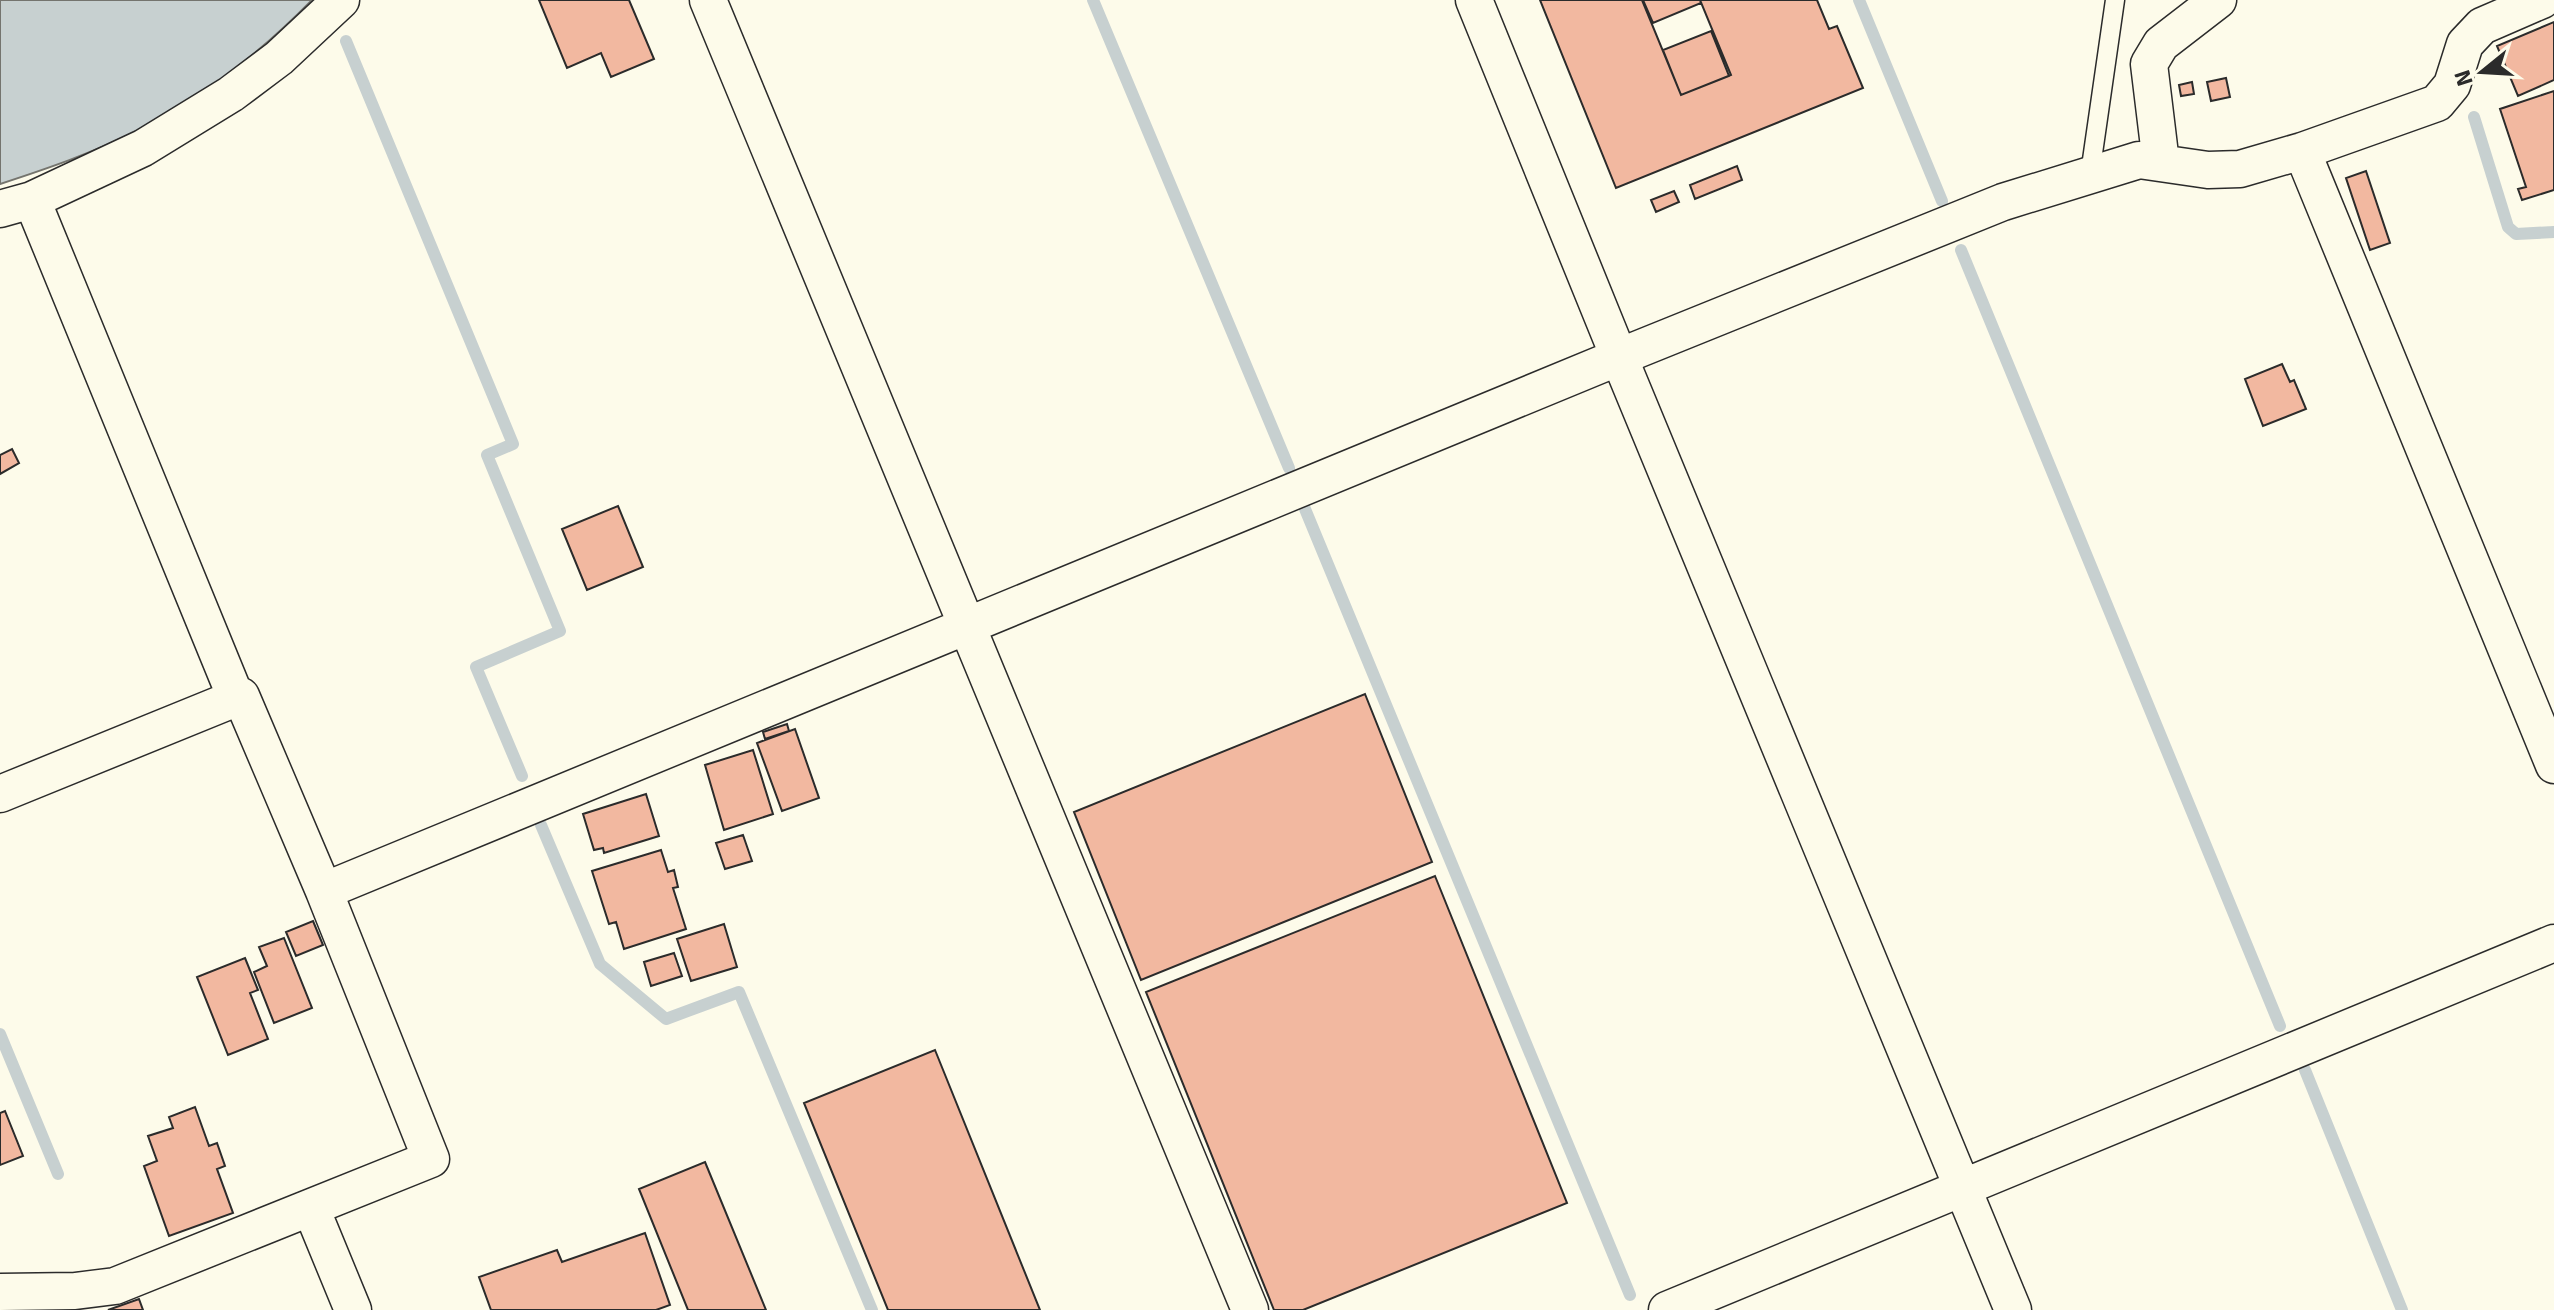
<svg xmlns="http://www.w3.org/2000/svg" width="2554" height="1310" viewBox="0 0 2554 1310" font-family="Signika,sans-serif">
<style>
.water{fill:#c7d0d0;stroke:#74746e;stroke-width:2}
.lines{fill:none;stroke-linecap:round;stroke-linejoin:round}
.stream{stroke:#c7d0d0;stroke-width:12}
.building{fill:#f2b8a0;stroke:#2b2b2b;stroke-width:2}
.lane-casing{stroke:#2b2b2b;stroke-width:21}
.street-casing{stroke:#2b2b2b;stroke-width:39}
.lane{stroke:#fdfbea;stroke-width:18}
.street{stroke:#fdfbea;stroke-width:36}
</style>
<rect width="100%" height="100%" fill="#fdfbea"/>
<path class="water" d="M 0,0 L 312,0 C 262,51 201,99 137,131 C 93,153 46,169 0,184 Z"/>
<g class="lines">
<path class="stream" d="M 1093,0 L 1289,468
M 1859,0 L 1942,201
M 346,41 L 513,444 L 487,455 L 560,631 L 476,667 L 522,776
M 2474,117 L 2508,227 L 2516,234 L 2554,232
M 1961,250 L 2280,1026
M 1305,509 L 1630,1295
M 541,825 L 600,964 L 666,1019 L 739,992 L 872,1310
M 0,1034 L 58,1174
M 2305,1070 L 2402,1310"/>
</g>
<path class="building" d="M 539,0 L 629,0 L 654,59 L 611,77 L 601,53 L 567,68 Z
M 1540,0 L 1642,0 L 1681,95 L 1731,75 L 1700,0 L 1817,0 L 1829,29 L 1837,26 L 1863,88 L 1616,188 Z
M 1643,0 L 1700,0 L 1701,3 L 1653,23 Z
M 2554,22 L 2554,80 L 2518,96 L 2497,46 Z
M 1711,31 L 1729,76 L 1681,95 L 1663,50 Z
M 2226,78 L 2230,97 L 2211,101 L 2207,82 Z
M 2192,82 L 2194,94 L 2181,96 L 2179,85 Z
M 2554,91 L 2554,190 L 2522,200 L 2518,189 L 2526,187 L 2500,109 Z
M 1737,166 L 1742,180 L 1695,199 L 1690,185 Z
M 2366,171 L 2390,243 L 2370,250 L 2346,178 Z
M 1674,191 L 1679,202 L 1656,212 L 1651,200 Z
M 2282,364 L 2290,382 L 2294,380 L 2306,409 L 2263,426 L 2245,379 Z
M 12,449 L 19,463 L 0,474 L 0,455 Z
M 618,506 L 643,567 L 587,590 L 562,529 Z
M 1365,694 L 1432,862 L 1141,980 L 1074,812 Z
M 787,724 L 789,731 L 765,739 L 763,732 Z
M 795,729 L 819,798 L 782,811 L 757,743 Z
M 753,750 L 773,814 L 724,830 L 705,765 Z
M 646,794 L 659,836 L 604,853 L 603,848 L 594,850 L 583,814 Z
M 743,835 L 752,861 L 725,869 L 716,843 Z
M 661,850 L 668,872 L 674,870 L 678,887 L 673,888 L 686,929 L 624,949 L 616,922 L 609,924 L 592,871 Z
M 1435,876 L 1567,1203 L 1303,1310 L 1274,1310 L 1146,992 Z
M 313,921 L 323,945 L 296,956 L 286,932 Z
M 724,924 L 737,967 L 691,981 L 677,939 Z
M 284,938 L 312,1008 L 274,1023 L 254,972 L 267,966 L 259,947 Z
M 674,953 L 682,976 L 651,986 L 644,962 Z
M 245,958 L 258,990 L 250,993 L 268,1039 L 228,1055 L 197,977 Z
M 935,1050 L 1040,1310 L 888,1310 L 804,1103 Z
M 195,1107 L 209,1146 L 217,1143 L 225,1166 L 217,1169 L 233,1213 L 169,1236 L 144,1166 L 157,1161 L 148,1136 L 173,1128 L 169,1117 Z
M 5,1111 L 23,1156 L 0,1165 L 0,1113 Z
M 705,1162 L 766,1310 L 688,1310 L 639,1189 Z
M 645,1233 L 670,1305 L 656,1310 L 491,1310 L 479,1277 L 557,1250 L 562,1262 Z
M 139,1299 L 143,1310 L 108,1310 Z"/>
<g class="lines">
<defs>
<path id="lane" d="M 2090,174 L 2115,0"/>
<path id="street" d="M 708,0 L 1250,1310
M 1474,0 L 1619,357 L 2013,1310
M 2302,151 L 2554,765
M 2161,163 L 2149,64 L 2161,44 L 2218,0
M 32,200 L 236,698
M 0,209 L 32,200 L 143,148 L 231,94 L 279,58 L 341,0
M 0,794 L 241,696 L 324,891 L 1619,357 L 2003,202 L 2139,160 L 2208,170 L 2240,169 L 2302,151 L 2437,103 L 2452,85 L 2465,44 L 2482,26 L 2542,0
M 311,1208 L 353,1310
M 0,1292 L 75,1291 L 115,1286 L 431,1159 L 324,891
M 1667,1310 L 2554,943"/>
</defs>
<use href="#lane" class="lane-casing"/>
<use href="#street" class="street-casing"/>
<use href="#lane" class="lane"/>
<use href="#street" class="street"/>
</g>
<g transform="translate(2482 72) rotate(252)" stroke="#fdfbea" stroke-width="6" paint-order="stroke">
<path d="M0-6L14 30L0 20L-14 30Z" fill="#2b2b2b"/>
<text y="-12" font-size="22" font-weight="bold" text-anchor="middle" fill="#2b2b2b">N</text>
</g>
</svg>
